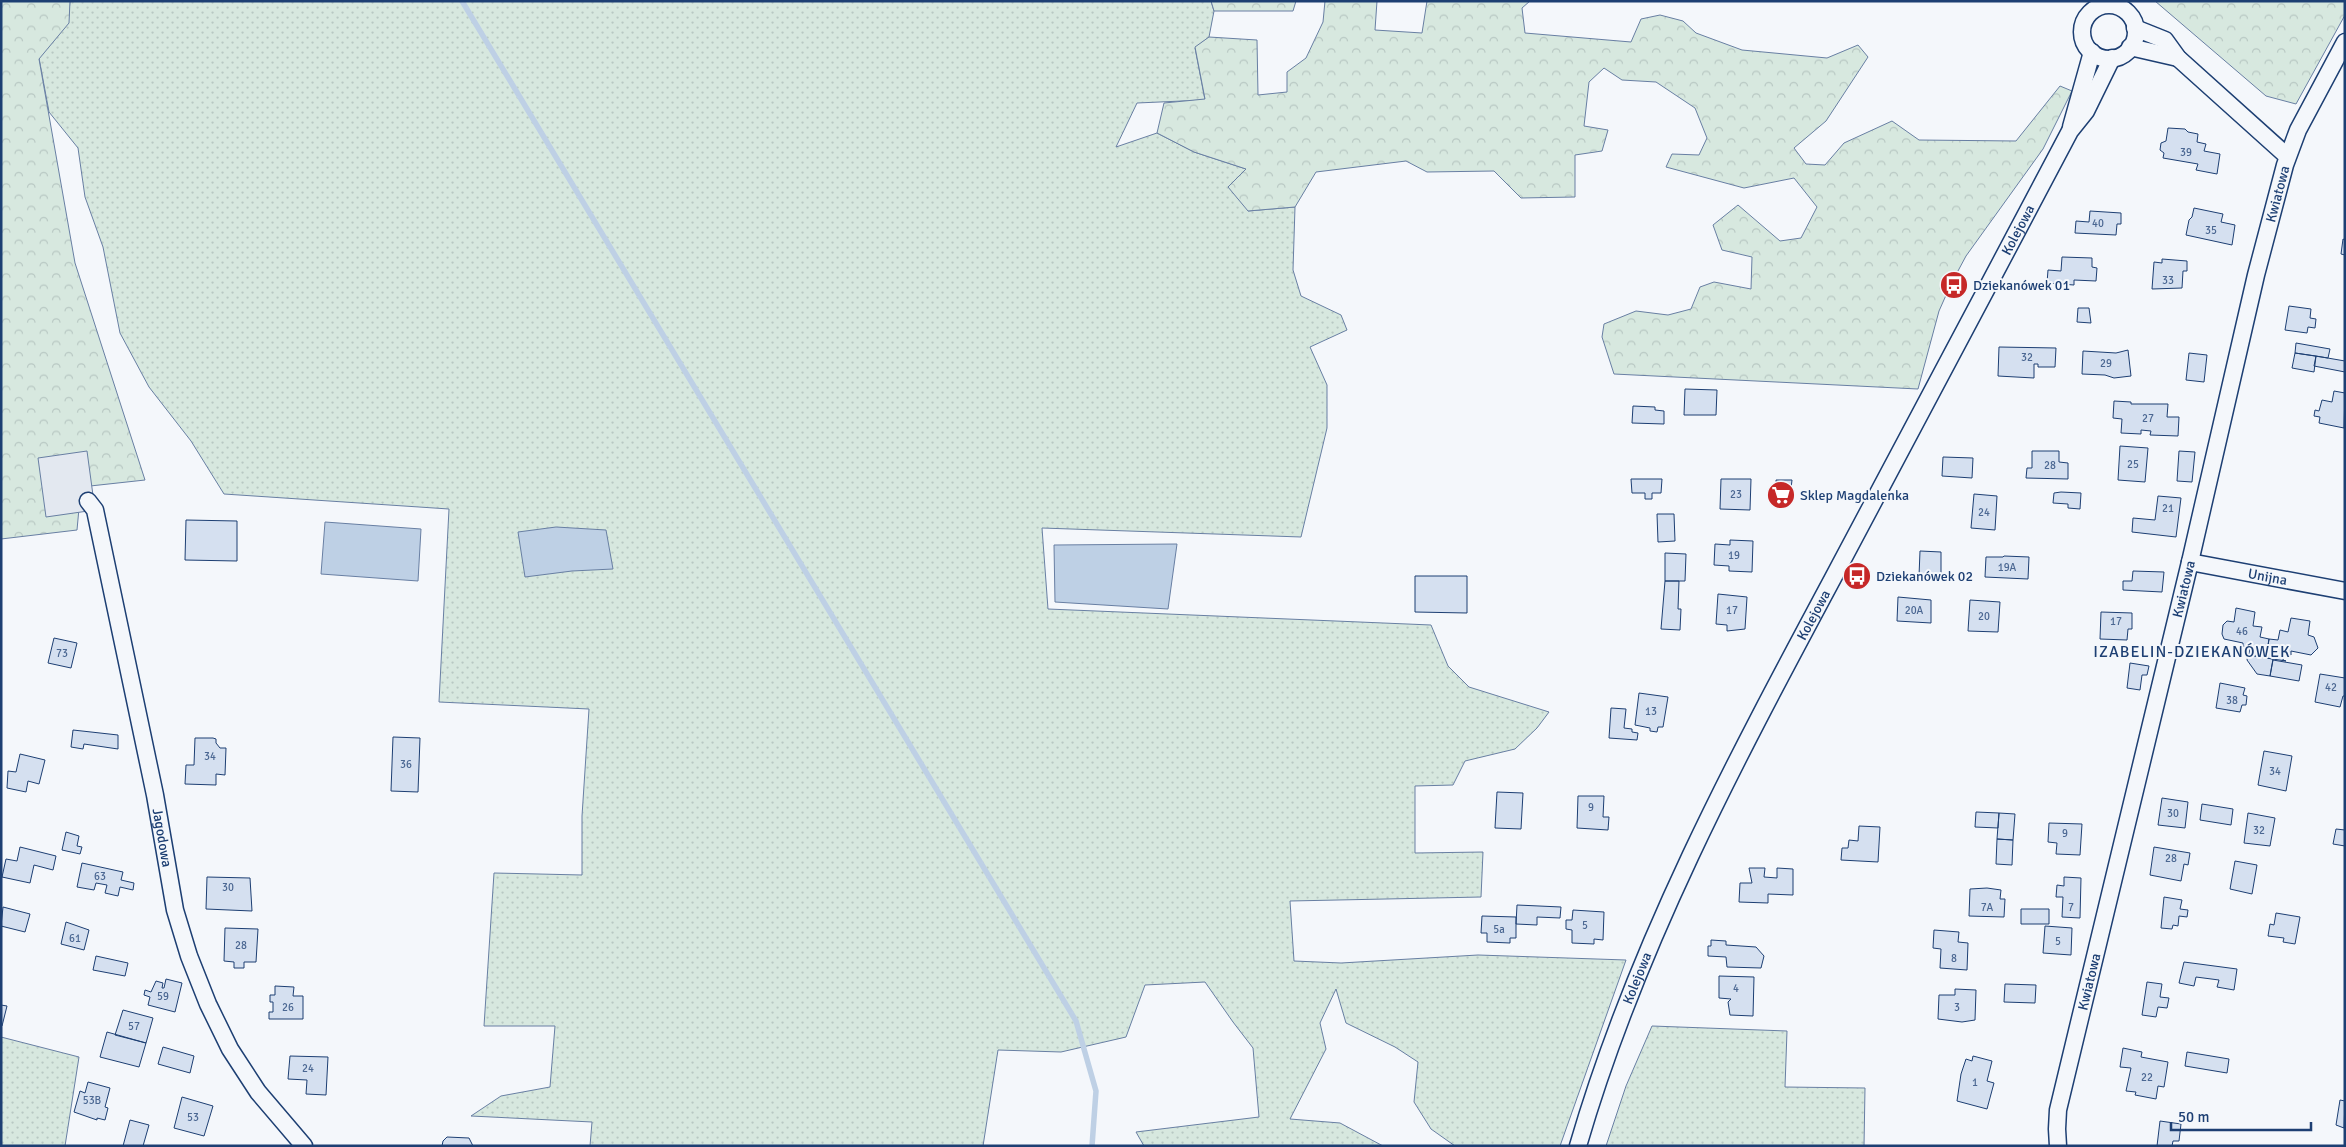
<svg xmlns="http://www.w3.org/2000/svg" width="2346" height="1147" viewBox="0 0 2346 1147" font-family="Signika,sans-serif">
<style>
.grass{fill:url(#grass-dots);stroke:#687fa3}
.forest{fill:url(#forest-crowns);stroke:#687fa3}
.parking{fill:#e3e8f0;stroke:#687fa3}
.water{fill:#bed0e5;stroke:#687fa3}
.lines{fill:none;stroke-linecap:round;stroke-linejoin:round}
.stream{stroke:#bed0e5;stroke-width:5.5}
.building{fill:#d5e0f0;stroke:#1d3f73}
.street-casing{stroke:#1d3f73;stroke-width:19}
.street{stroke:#f4f7fb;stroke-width:16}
.labels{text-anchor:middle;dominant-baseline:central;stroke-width:4;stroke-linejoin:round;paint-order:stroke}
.number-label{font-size:11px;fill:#4b6792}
.street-label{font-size:14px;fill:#1d3f73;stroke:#f4f7fb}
.poi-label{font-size:14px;fill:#1d3f73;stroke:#f4f7fb;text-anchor:start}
.quarter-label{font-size:16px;letter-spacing:1px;fill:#1d3f73;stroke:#f4f7fb}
</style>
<defs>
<pattern id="grass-dots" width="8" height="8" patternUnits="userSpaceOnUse" patternTransform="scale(1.25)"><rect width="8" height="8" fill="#d7e8df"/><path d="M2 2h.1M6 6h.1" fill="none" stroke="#b8c8c3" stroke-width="1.8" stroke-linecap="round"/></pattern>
<pattern id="forest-crowns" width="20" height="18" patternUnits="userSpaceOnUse" patternTransform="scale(1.25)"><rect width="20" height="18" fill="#d7e8df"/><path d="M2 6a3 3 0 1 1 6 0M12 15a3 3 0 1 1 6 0" fill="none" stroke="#b8c8c3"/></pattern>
</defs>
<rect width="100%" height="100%" fill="#f4f7fb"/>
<path class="grass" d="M 70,1 L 1211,1 L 1214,11 L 1209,37 L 1195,48 L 1205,100 L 1137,103 L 1116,147 L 1157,133 L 1194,152 L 1246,169 L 1248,211 L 1295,207 L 1293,270 L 1301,296 L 1341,315 L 1347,330 L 1310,347 L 1327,385 L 1327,428 L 1301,537 L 1042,528 L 1048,609 L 1431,625 L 1448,666 L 1469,687 L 1549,712 L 1537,728 L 1515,749 L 1465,761 L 1453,785 L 1415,786 L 1415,853 L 1483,852 L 1481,897 L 1290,901 L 1294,961 L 1341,963 L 1478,955 L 1626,960 L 1560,1146 L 1455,1146 L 1431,1129 L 1414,1102 L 1418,1062 L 1395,1047 L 1346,1023 L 1336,989 L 1320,1023 L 1326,1049 L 1290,1119 L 1340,1123 L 1383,1146 L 1144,1146 L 1136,1132 L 1259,1117 L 1253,1048 L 1233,1022 L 1205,982 L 1145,985 L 1126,1037 L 1061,1052 L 998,1050 L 983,1146 L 590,1146 L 592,1122 L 471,1116 L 501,1096 L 550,1087 L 555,1026 L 484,1026 L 494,873 L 582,875 L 582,816 L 589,709 L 439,702 L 449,509 L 224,494 L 191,441 L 149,387 L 120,333 L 103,247 L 85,197 L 78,148 L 49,112 L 39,58 L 68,23 Z
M 1652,1026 L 1787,1031 L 1785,1087 L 1865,1088 L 1864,1146 L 1606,1146 L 1626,1086 Z
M 1,1037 L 79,1057 L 65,1146 L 1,1146 Z"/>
<path class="forest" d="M 1,1 L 70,1 L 69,23 L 39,59 L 75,263 L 145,480 L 81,487 L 77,530 L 1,539 Z
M 1211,1 L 1296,1 L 1293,11 L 1214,11 Z
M 1325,1 L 1377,1 L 1375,30 L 1422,33 L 1427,1 L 1530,1 L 1522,8 L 1525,33 L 1631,42 L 1641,19 L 1660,15 L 1683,21 L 1696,33 L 1742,50 L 1827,58 L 1858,45 L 1868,57 L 1826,121 L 1794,148 L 1806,164 L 1825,165 L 1844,143 L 1892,121 L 1919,140 L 2016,141 L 2060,86 L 2072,91 L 2043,149 L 1966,256 L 1951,284 L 1939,311 L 1918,389 L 1614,374 L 1602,337 L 1604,324 L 1636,311 L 1668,315 L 1691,309 L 1700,287 L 1714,282 L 1751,289 L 1752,257 L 1722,250 L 1713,225 L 1738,205 L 1780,241 L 1801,238 L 1817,207 L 1794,178 L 1744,188 L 1666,167 L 1672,154 L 1699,155 L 1707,138 L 1695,108 L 1656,82 L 1622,80 L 1604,68 L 1589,82 L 1584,126 L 1608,130 L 1602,151 L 1575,155 L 1575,197 L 1521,198 L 1494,171 L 1427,172 L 1406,161 L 1316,172 L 1295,207 L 1248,211 L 1228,187 L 1246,169 L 1194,152 L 1157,133 L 1164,103 L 1205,99 L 1195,47 L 1209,37 L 1257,40 L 1258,95 L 1287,92 L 1287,72 L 1306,58 L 1323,22 Z
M 2155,1 L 2345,1 L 2345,15 L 2296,104 L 2266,96 Z"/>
<path class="parking" d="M 87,451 L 95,510 L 46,517 L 38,458 Z"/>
<path class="water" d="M 325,522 L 421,529 L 418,581 L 321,574 Z
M 556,527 L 606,530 L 613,569 L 572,571 L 525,577 L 518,532 Z
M 1177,544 L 1168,609 L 1055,602 L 1054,545 Z"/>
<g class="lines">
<path class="stream" d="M 462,1 L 1076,1021 L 1096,1091 L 1092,1146"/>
</g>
<path class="building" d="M 2168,128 L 2185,129 L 2188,132 L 2198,134 L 2197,142 L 2206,144 L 2204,151 L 2220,154 L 2217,174 L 2196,170 L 2198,164 L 2163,158 L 2164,153 L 2160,150 L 2161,143 L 2166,141 Z
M 2194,208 L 2223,214 L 2221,222 L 2235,225 L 2232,245 L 2186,235 L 2189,220 L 2192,217 Z
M 2090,211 L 2121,213 L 2121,224 L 2117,224 L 2116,235 L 2075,233 L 2076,221 L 2089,222 Z
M 2343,239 L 2345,240 L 2345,255 L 2341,254 Z
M 2062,257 L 2092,258 L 2092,267 L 2097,268 L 2096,281 L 2074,280 L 2074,285 L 2047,283 L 2048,270 L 2061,271 Z
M 2162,259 L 2187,261 L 2187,271 L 2183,271 L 2182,288 L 2152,289 L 2154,262 L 2162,263 Z
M 2289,306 L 2311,309 L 2310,318 L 2316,319 L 2315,328 L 2308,327 L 2307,333 L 2285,330 Z
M 2078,308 L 2089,308 L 2091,323 L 2077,322 Z
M 2296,343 L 2330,349 L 2328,358 L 2295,353 Z
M 1999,347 L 2056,348 L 2055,367 L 2038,367 L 2038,364 L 2034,364 L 2034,378 L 1998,376 Z
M 2128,350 L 2131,376 L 2114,378 L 2105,375 L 2082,374 L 2083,351 L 2116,353 Z
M 2189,353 L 2207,355 L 2204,382 L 2186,380 Z
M 2295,353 L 2316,356 L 2314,372 L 2292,368 Z
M 2316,356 L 2345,361 L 2345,372 L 2314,366 Z
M 1685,389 L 1717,390 L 1716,415 L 1684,415 Z
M 2334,391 L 2345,393 L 2344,428 L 2319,423 L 2320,417 L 2314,416 L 2315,410 L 2319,411 L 2322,400 L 2332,402 Z
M 2114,401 L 2131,402 L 2131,404 L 2168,404 L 2167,417 L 2179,417 L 2178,436 L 2150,435 L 2151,431 L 2141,430 L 2141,434 L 2121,433 L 2122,419 L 2113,418 Z
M 1633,406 L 1655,407 L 1655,410 L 1664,411 L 1664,424 L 1632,423 Z
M 2120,446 L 2148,448 L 2145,482 L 2118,480 Z
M 2032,451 L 2059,451 L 2059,462 L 2068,463 L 2068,479 L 2026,478 L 2027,468 L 2032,468 Z
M 2179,451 L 2195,452 L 2192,482 L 2177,481 Z
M 1943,457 L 1973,458 L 1972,478 L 1942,476 Z
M 1631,479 L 1662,479 L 1661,493 L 1652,493 L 1652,499 L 1645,499 L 1645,493 L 1632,493 Z
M 1721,479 L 1751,479 L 1750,510 L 1720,509 Z
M 1776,480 L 1792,480 L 1789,506 L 1778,506 Z
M 2061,492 L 2081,493 L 2080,509 L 2068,508 L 2068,504 L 2053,503 L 2054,493 Z
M 1974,494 L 1997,496 L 1995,530 L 1971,528 Z
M 2158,496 L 2181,498 L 2176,537 L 2132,532 L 2133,518 L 2155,520 Z
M 1657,514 L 1674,514 L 1675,541 L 1658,542 Z
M 186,520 L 237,521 L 237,561 L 185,560 Z
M 1730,540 L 1753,541 L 1752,572 L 1729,571 L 1729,566 L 1714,565 L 1715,544 L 1730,545 Z
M 1920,551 L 1941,552 L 1941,577 L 1919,576 Z
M 1665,553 L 1686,554 L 1685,581 L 1665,581 Z
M 2004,556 L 2029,557 L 2028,579 L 1985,577 L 1986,557 L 2003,557 Z
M 2133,571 L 2164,572 L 2162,592 L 2123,590 L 2123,581 L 2132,581 Z
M 1415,576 L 1467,576 L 1467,613 L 1415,612 Z
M 1665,581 L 1679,581 L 1678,609 L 1681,609 L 1680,630 L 1661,629 Z
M 1718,594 L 1747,597 L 1745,629 L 1727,631 L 1727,625 L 1716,624 Z
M 1898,597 L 1931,600 L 1931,623 L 1897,621 Z
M 1970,600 L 2000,602 L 1998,632 L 1968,631 Z
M 2236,608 L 2255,612 L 2253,626 L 2262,627 L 2260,637 L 2269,639 L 2266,658 L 2245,654 L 2249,654 L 2250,648 L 2243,646 L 2243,643 L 2224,639 L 2222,634 L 2223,625 L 2227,621 L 2234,622 Z
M 2101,612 L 2132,613 L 2132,629 L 2128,629 L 2127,640 L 2100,639 Z
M 2291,618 L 2310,621 L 2308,635 L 2314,637 L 2318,648 L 2311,655 L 2291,651 L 2291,655 L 2284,654 L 2283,660 L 2286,661 L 2266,658 L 2269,639 L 2278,640 L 2280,630 L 2288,632 Z
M 54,638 L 77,643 L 71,668 L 48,663 Z
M 2248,655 L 2273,659 L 2270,676 L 2257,674 L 2247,660 Z
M 2273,660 L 2302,665 L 2299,681 L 2270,676 Z
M 2130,663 L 2149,666 L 2147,675 L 2142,675 L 2140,690 L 2127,688 Z
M 2320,674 L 2345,678 L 2345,696 L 2343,696 L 2340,707 L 2315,702 Z
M 2220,683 L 2245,688 L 2243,695 L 2247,696 L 2246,705 L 2242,705 L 2240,712 L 2216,708 Z
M 1639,693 L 1668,697 L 1663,727 L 1658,727 L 1657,732 L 1650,731 L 1650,728 L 1635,725 Z
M 1611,708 L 1626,709 L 1624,728 L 1632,729 L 1632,732 L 1638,733 L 1637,740 L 1609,738 Z
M 73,730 L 118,735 L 118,749 L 84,744 L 83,749 L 71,747 Z
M 393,737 L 420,738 L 418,792 L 391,791 Z
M 195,738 L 213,738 L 216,739 L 216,743 L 220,748 L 226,748 L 225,775 L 216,774 L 216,785 L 185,784 L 186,765 L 194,765 Z
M 2264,751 L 2292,756 L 2286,791 L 2258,785 Z
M 20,754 L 45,760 L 39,784 L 28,781 L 26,792 L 7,788 L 8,771 L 16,772 Z
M 1497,792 L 1523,793 L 1521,829 L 1495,828 Z
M 1578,796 L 1604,796 L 1603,817 L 1609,817 L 1608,830 L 1577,828 Z
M 2162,798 L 2188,802 L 2185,828 L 2158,825 Z
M 2202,804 L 2233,809 L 2231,825 L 2200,820 Z
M 1976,812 L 1999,813 L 1998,828 L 1975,827 Z
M 1999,813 L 2015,814 L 2013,840 L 1997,839 Z
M 2248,813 L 2275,818 L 2270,846 L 2244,843 Z
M 2049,823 L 2082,824 L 2080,855 L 2056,854 L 2057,843 L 2048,842 Z
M 1859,826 L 1880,827 L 1878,862 L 1841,860 L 1842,848 L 1848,848 L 1849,840 L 1858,841 Z
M 2336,829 L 2345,830 L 2345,846 L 2333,844 Z
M 66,832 L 79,836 L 77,846 L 82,847 L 80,854 L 62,850 Z
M 1997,839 L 2013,840 L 2012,865 L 1996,864 Z
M 20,847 L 56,856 L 53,870 L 34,865 L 30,883 L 2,877 L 6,859 L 17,861 Z
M 2154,847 L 2190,853 L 2188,865 L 2184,864 L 2181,881 L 2150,875 Z
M 2235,861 L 2257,865 L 2252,894 L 2230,889 Z
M 82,863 L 123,872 L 121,880 L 134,883 L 133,890 L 120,887 L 118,896 L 105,893 L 107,885 L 96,883 L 94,890 L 77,887 Z
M 1749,868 L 1765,868 L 1764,877 L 1777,878 L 1777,868 L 1793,869 L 1793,895 L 1768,894 L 1768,903 L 1739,902 L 1740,883 L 1752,883 Z
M 207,877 L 250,878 L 252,911 L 206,909 Z
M 2064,877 L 2081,878 L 2080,918 L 2062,917 L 2063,897 L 2056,897 L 2057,885 L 2064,886 Z
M 1987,888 L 2001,890 L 2000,899 L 2005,899 L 2004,917 L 1969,916 L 1970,889 Z
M 2164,897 L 2182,900 L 2180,909 L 2188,910 L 2187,917 L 2179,916 L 2178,926 L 2173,925 L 2172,929 L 2161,928 Z
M 1517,905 L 1561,907 L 1560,918 L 1537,917 L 1537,925 L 1516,924 Z
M 3,907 L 30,914 L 25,932 L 1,926 Z
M 2021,909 L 2049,909 L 2049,924 L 2021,924 Z
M 1573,910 L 1604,912 L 1603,940 L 1594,939 L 1594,944 L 1572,943 L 1572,930 L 1566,929 L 1566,920 L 1572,920 Z
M 2276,913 L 2300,917 L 2295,944 L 2283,942 L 2284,938 L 2268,936 L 2270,924 L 2274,925 Z
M 1482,916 L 1516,917 L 1516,938 L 1510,938 L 1510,943 L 1487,942 L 1487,933 L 1481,933 Z
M 66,922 L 89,930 L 84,950 L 61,944 Z
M 2045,926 L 2072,928 L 2071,955 L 2043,953 Z
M 225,928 L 258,929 L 256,962 L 244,962 L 244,968 L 234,968 L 234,962 L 224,961 Z
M 1934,930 L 1959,932 L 1958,942 L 1968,943 L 1967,970 L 1940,968 L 1941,949 L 1933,948 Z
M 1711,940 L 1726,941 L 1726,945 L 1756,947 L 1764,956 L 1761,968 L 1727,967 L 1726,957 L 1708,956 L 1708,946 L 1711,946 Z
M 96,956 L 128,963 L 125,976 L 93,970 Z
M 2184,962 L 2237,969 L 2234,990 L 2217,987 L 2219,980 L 2196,977 L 2194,986 L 2179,983 Z
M 1719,976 L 1754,977 L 1753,1016 L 1730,1015 L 1728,1002 L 1731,999 L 1719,998 Z
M 166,979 L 182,983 L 175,1012 L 148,1005 L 150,997 L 144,995 L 145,990 L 151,992 L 156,981 L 163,983 L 162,988 L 164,988 Z
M 2147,982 L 2162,984 L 2160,997 L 2169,998 L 2167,1008 L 2158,1007 L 2156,1017 L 2142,1015 Z
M 2005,984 L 2036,985 L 2035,1003 L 2004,1002 Z
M 275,986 L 294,987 L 293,996 L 303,996 L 303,1019 L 269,1019 L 269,1012 L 273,1012 L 273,1002 L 270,1002 L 270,995 L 275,995 Z
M 1955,989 L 1976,990 L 1975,1020 L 1962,1022 L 1938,1019 L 1939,995 L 1955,995 Z
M 1,1005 L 7,1006 L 2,1026 L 1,1026 Z
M 123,1010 L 153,1018 L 146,1043 L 115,1035 Z
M 107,1032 L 146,1043 L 139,1067 L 100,1057 Z
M 163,1047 L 194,1056 L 190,1073 L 158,1064 Z
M 2123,1048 L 2142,1052 L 2141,1057 L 2168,1062 L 2164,1087 L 2158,1086 L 2156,1099 L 2135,1095 L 2136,1092 L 2126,1091 L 2131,1068 L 2120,1067 Z
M 2187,1052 L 2229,1059 L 2227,1073 L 2185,1066 Z
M 290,1056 L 328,1057 L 326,1095 L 306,1094 L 307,1080 L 288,1079 Z
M 1973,1056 L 1992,1061 L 1987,1081 L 1994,1083 L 1987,1109 L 1957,1101 L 1961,1074 L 1966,1059 L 1972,1061 Z
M 88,1082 L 110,1088 L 105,1107 L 108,1108 L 105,1120 L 97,1118 L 97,1120 L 74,1112 L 80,1091 L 85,1093 Z
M 182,1097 L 213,1106 L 204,1136 L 174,1128 Z
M 2340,1100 L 2345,1101 L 2344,1128 L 2336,1125 Z
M 130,1120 L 149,1125 L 143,1146 L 123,1146 Z
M 2160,1121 L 2181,1124 L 2179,1141 L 2173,1141 L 2172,1146 L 2157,1146 Z
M 447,1137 L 469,1138 L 473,1146 L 442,1146 L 443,1141 Z"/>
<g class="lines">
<defs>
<g id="street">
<circle cx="2109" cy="32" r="27"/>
<path d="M 2135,28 L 2165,40 L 2178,58 L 2287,156"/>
<path d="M 2130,47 L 2178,58"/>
<path d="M 2071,127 L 2092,52"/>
<path id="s1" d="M 88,501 L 95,510 L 155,795 L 175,910 L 189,956 L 208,1004 L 230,1049 L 258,1092 L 304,1146"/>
<path id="s2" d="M 2190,562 L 2345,591"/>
<path id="s3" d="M 1578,1146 C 1636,946 1735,761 1833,578 C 1913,429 1991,280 2070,131 L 2086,111 L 2112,58"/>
<path id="s4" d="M 2058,1146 L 2057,1129 L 2058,1110 L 2190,562 L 2256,275 L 2285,165 L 2298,130 L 2345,42"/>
</g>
</defs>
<use href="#street" class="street-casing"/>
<use href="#street" class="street"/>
</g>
<defs>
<symbol id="bus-disc" viewBox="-11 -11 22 22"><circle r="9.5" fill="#c62828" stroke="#f4f7fb"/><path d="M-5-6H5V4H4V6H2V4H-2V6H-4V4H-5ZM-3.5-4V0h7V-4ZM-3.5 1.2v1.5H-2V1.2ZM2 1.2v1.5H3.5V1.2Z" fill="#fff"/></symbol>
<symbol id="supermarket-disc" viewBox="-11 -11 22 22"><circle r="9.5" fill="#c62828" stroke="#f4f7fb"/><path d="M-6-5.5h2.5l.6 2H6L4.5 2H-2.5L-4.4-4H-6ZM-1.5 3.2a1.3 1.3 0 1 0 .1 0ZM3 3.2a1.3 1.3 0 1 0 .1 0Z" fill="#fff"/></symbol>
</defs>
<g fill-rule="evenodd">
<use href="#bus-disc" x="1938" y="269" width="32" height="32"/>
<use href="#supermarket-disc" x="1765" y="479" width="32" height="32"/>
<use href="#bus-disc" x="1841" y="560" width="32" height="32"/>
</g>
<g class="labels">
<g class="number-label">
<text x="2186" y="152">39</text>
<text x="2098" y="223">40</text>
<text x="2211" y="230">35</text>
<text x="2168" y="280">33</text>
<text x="2027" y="357">32</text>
<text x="2106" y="363">29</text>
<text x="2148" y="418">27</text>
<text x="2133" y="464">25</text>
<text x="2050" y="465">28</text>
<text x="1736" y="494">23</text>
<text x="2168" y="508">21</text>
<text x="1984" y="512">24</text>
<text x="1734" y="555">19</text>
<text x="2007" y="567">19A</text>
<text x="1732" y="610">17</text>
<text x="1914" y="610">20A</text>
<text x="1984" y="616">20</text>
<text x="2116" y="621">17</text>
<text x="2242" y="631">46</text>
<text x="62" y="653">73</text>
<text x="2331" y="687">42</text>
<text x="2232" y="700">38</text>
<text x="1651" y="711">13</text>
<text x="210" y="756">34</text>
<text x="406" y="764">36</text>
<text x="2275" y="771">34</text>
<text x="1591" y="807">9</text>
<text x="2173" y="813">30</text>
<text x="2259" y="830">32</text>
<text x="2065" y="833">9</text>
<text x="2171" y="858">28</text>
<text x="100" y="876">63</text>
<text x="228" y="887">30</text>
<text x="1987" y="907">7A</text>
<text x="2071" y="907">7</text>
<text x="1585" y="925">5</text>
<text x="1499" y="929">5a</text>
<text x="75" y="938">61</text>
<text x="2058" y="941">5</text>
<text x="241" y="945">28</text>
<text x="1954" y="958">8</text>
<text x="1736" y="988">4</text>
<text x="163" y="996">59</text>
<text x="288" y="1007">26</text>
<text x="1957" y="1007">3</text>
<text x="134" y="1026">57</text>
<text x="308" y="1068">24</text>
<text x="2147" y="1077">22</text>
<text x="1975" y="1082">1</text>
<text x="92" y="1100">53B</text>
<text x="193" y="1117">53</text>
</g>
<g class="street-label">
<text stroke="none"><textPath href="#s4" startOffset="978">Kwiatowa</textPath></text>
<text stroke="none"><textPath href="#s3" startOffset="1018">Kolejowa</textPath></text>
<text stroke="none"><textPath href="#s2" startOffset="79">Unijna</textPath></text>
<text stroke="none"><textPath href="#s4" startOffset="572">Kwiatowa</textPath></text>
<text stroke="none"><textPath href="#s3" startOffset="582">Kolejowa</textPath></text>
<text stroke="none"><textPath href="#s1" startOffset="346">Jagodowa</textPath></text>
<text stroke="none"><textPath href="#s3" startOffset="178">Kolejowa</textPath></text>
<text stroke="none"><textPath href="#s4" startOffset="168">Kwiatowa</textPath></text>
</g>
<g class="poi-label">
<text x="1973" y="285">Dziekanówek 01</text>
<text x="1800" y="495">Sklep Magdalenka</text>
<text x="1876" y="576">Dziekanówek 02</text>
</g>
<g class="quarter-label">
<text x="2192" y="652">IZABELIN-DZIEKANÓWEK</text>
</g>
</g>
<rect width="2346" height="1147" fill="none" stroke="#1d3f73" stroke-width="5"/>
<path d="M2171 1122v8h140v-8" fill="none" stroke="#1d3f73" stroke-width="2.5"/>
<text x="2178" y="1122" font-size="15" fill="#1d3f73" stroke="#f4f7fb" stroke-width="4" paint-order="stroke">50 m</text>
</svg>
